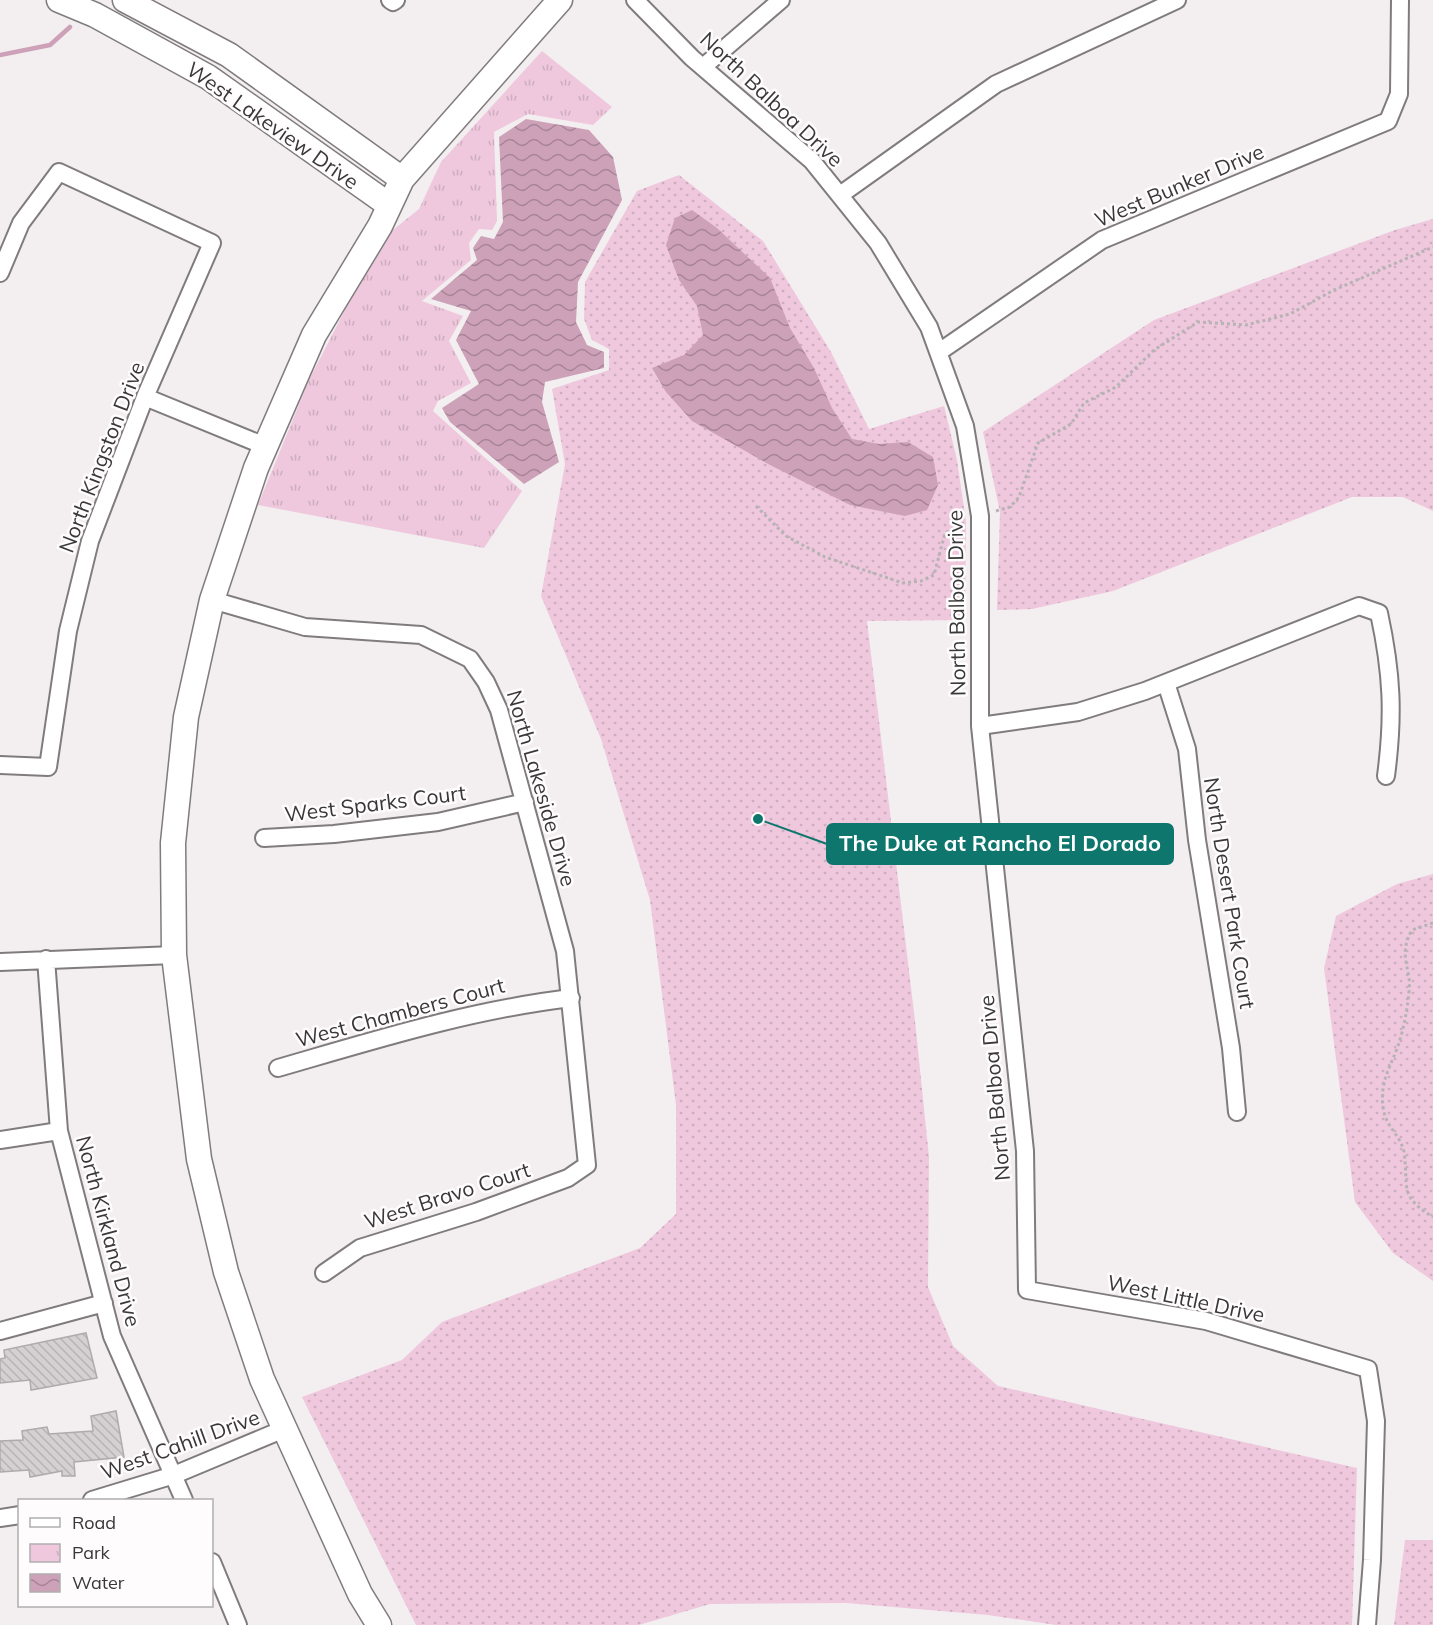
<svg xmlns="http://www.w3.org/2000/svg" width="1433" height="1625" viewBox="0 0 1433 1625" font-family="Mulish,sans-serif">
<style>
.grass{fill:url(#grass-dots)}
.park{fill:url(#park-tufts)}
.water{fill:url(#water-waves)}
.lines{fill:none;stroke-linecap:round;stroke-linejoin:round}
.stream{stroke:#cda1b8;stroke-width:4.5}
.building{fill:url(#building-back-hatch);stroke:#afaaac;stroke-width:1.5}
.street-casing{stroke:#807c7e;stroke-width:20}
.secondary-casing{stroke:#807c7e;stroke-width:27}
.path{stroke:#b6b3b4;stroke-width:3;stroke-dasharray:3 3;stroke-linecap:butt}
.street{stroke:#fff;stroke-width:16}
.secondary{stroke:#fff;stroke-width:24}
.labels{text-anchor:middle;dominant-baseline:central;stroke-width:5;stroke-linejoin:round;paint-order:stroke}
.street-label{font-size:21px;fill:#393838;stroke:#fffcfe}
.leader{fill:none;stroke:#0f766e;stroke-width:2}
.callout-dot{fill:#0f766e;stroke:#fffcfe;stroke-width:2}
.callout{fill:#0f766e;stroke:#0f766e;stroke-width:2}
.callout-label{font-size:22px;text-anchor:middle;font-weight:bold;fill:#fff}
</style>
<defs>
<pattern id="grass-dots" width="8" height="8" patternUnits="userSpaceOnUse" patternTransform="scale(1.5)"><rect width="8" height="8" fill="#efc8dd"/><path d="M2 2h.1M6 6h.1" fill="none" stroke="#ceadbe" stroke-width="1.8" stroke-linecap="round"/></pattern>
<pattern id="park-tufts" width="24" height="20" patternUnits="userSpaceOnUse" patternTransform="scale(1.5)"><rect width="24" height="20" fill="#efc8dd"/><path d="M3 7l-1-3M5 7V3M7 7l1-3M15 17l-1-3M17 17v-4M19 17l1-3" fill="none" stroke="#ceadbe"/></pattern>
<pattern id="water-waves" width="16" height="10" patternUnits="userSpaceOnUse" patternTransform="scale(1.5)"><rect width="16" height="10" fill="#cda1b8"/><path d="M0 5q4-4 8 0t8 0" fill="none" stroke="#a78497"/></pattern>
<pattern id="building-back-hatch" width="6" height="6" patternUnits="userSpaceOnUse" patternTransform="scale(1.5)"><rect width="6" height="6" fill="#d5d1d3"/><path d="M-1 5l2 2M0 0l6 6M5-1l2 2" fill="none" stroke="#b8b4b6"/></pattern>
</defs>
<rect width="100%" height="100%" fill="#f3eef0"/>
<path class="grass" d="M 679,175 L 763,241 L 831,352 L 869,429 L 944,406 L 957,460 L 966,522 L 965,620 L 867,621 L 915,1021 L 929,1157 L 928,1287 L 953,1346 L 998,1386 L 1357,1468 L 1352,1625 L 1056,1625 L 988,1615 L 846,1603 L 710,1604 L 639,1625 L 416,1625 L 302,1397 L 402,1360 L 442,1322 L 640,1248 L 676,1214 L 676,1105 L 650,900 L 601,739 L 541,596 L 565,464 L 552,389 L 609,370 L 609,349 L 592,340 L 584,319 L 585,282 L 637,191 Z
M 1433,219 L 1433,511 L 1403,497 L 1352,497 L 1113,591 L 1032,609 L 997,610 L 1000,512 L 983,432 L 1154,320 L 1395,230 Z
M 1433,874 L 1433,1281 L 1393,1253 L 1355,1202 L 1324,968 L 1336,916 L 1397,884 Z
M 1405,1540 L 1433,1540 L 1433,1625 L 1394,1625 Z"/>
<path class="park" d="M 542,51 L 612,107 L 593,125 L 528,114 L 494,132 L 497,221 L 492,230 L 479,229 L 469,243 L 471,260 L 422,301 L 463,316 L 449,341 L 471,383 L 438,401 L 433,411 L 522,491 L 484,548 L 258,505 L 309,380 L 346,308 L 393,230 L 419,209 L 441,162 Z"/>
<path class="water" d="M 526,119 L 589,130 L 613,157 L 622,200 L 578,282 L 576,322 L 587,345 L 604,352 L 604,368 L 545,382 L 542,402 L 559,462 L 524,484 L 450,422 L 442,408 L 479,384 L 456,340 L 471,311 L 431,299 L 477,260 L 473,248 L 481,236 L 494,239 L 503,222 L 499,137 Z
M 692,210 L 717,228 L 770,278 L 790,328 L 814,368 L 832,408 L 852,439 L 879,444 L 908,442 L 933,457 L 938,485 L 927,510 L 905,516 L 850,505 L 770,465 L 692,421 L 666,392 L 652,368 L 684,355 L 703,335 L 697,306 L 679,280 L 666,245 L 675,218 Z"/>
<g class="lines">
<path class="stream" d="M 0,55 L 50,45 L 70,27"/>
</g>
<path class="building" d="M 86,1333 L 97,1378 L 31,1390 L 30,1380 L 0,1383 L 0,1359 L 5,1358 L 4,1350 Z
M 116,1411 L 124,1457 L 74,1462 L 75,1476 L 62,1476 L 62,1471 L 30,1477 L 29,1470 L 0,1472 L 0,1441 L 23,1440 L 22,1431 L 47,1427 L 49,1434 L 93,1431 L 91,1416 Z"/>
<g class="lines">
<defs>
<path id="street" d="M 390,0 L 393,2 L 396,0
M 635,0 L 692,58 L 812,161 L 878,243 L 929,327 L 965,426 L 980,516 L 980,726 L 1025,1151 L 1027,1290 L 1206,1321 L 1368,1369 L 1376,1421 L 1372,1560 L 1367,1625
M 703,67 L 781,0
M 840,195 L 996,84 L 1177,0
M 0,273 L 21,223 L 59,172 L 212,243 L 145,397 L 90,541 L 68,631 L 48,767 L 0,765
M 939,352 L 1102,240 L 1388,121 L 1399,94 L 1400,0
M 145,397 L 265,446
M 212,600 L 305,627 L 421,635 L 470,659 L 486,682 L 499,710 L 565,951 L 587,1165 L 568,1178 L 476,1212 L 360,1248 L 324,1273
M 1166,683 L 1187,749 L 1197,840 L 1231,1048 L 1237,1112
M 980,726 L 1078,712 L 1145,691 L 1359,606 L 1379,613 C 1392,673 1394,715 1386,776
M 264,838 L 334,834 L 438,822 L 525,802
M 46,959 L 59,1131 L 112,1336 L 184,1500
M 0,962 L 174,955
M 278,1068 C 375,1040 470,1010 571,998
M 0,1140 L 59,1131
M 0,1331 L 104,1303
M 92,1500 L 174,1475 L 284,1429
M 0,1518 L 20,1515
M 212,1562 L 238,1625"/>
<path id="secondary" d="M 59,0 L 95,15 L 208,77 L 389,205
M 125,0 L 229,55 L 402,179
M 379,1625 L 360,1594 L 262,1379 L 226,1272 L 199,1159 L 174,955 L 173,843 L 186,717 L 212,600 L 256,468 L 314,335 L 380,226 L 402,179 L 560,0"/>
</defs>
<use href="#street" class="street-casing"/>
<use href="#secondary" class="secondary-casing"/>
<path class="path" d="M 756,506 L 786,536 L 825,557 L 903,583 L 921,581 L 934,575 L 945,533 L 964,523
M 996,511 L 1010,507 L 1019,497 L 1038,443 L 1071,424 L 1084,403 L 1116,387 L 1154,350 L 1198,322 L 1246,325 L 1290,314 L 1334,290 L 1433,247
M 1433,923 L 1412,930 C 1397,956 1412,968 1409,992 C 1407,1011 1404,1028 1398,1046 C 1390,1068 1380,1081 1383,1107 C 1385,1126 1401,1136 1404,1152 C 1409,1187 1398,1196 1433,1217"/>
<use href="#street" class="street"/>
<use href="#secondary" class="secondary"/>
</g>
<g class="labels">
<g class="street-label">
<text transform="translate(772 99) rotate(43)">North Balboa Drive</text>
<text transform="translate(273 125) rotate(35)">West Lakeview Drive</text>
<text transform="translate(1179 185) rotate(-23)">West Bunker Drive</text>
<text transform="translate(101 457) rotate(-69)">North Kingston Drive</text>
<text transform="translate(956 603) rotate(-91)">North Balboa Drive</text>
<text transform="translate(542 788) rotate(74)">North Lakeside Drive</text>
<text transform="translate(375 803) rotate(-7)">West Sparks Court</text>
<text transform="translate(1230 893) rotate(81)">North Desert Park Court</text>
<text transform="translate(400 1012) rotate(-15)">West Chambers Court</text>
<text transform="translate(994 1088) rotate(-95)">North Balboa Drive</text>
<text transform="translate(447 1195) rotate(-18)">West Bravo Court</text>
<text transform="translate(109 1231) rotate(75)">North Kirkland Drive</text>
<text transform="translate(1186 1298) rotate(12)">West Little Drive</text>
<text transform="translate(180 1444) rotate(-20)">West Cahill Drive</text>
</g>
</g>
<path class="leader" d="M758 819L827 844"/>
<circle class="callout-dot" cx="758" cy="819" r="6"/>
<rect class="callout" x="827" y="824" width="346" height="40" rx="6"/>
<g class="callout-label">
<text x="1000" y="851">The Duke at Rancho El Dorado</text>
</g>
<rect x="18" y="1499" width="195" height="108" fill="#fffcfe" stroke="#b0aeaf" stroke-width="1.5"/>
<rect x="30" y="1518" width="30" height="9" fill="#ffffff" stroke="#b0aeaf" stroke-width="1.5"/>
<text x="72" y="1529" font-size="18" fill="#393838">Road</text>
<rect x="30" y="1544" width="30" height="18" fill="url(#park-tufts)" stroke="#b0aeaf" stroke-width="1.5"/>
<text x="72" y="1559" font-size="18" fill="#393838">Park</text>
<rect x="30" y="1574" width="30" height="18" fill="url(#water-waves)" stroke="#b0aeaf" stroke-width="1.5"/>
<text x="72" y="1589" font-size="18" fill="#393838">Water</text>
</svg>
